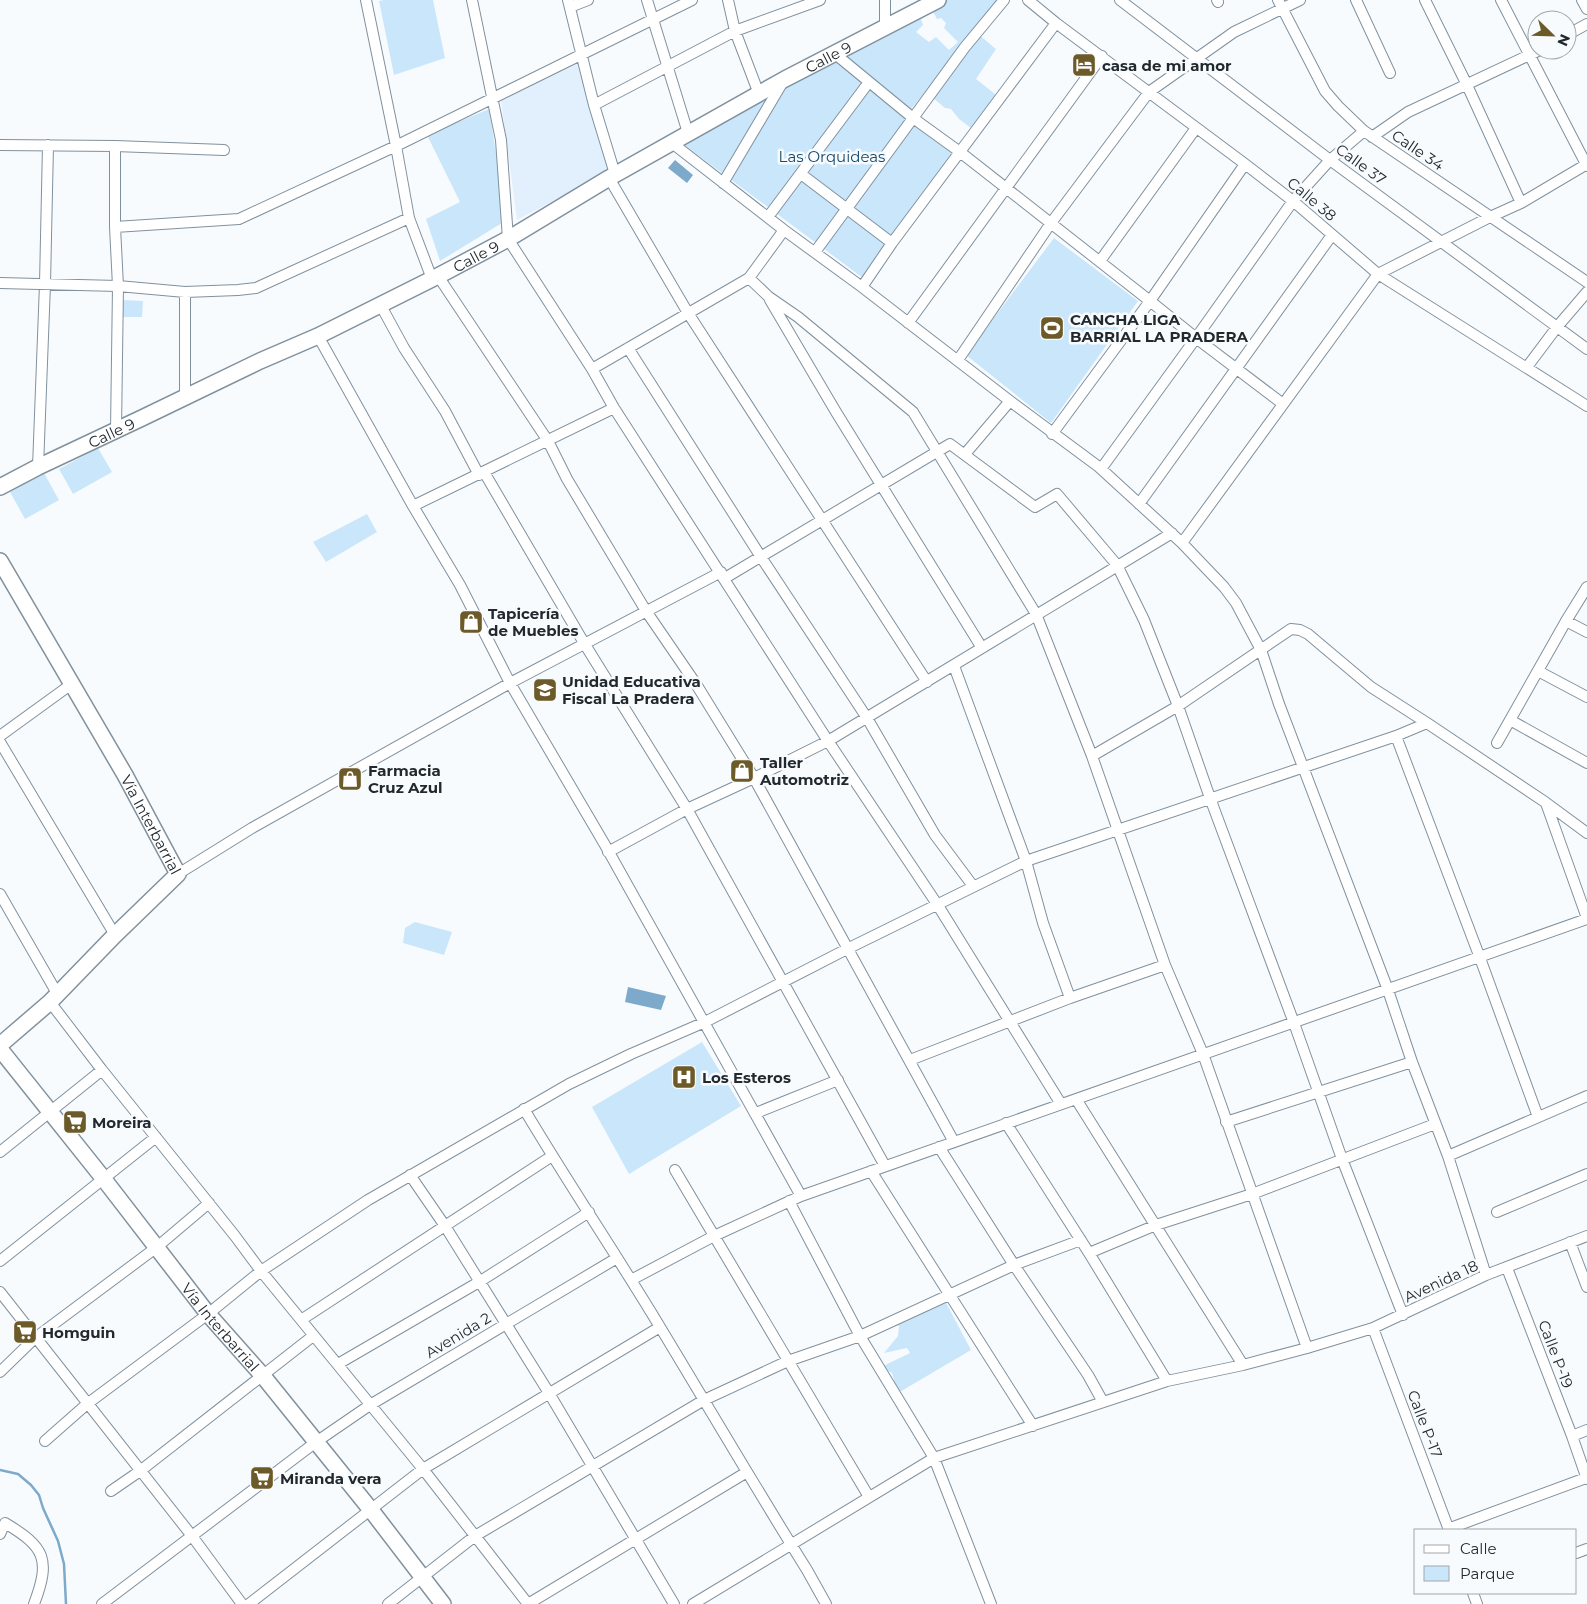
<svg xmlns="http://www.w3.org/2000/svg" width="1587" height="1604" viewBox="0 0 1587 1604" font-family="Montserrat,sans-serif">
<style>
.built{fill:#e1f0fc}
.green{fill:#cae6fb;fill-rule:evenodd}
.water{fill:#7daacb}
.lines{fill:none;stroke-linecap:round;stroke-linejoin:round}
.stream{stroke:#7daacb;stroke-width:2.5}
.street-casing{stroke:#80919e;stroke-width:12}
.secondary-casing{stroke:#80919e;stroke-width:18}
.street{stroke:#fff;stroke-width:10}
.secondary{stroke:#fff;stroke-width:15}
.labels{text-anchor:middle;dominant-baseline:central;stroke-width:5;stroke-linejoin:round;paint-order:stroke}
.street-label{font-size:15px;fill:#22292e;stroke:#f8fbfe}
.poi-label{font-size:15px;font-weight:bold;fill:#22292e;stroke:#f8fbfe;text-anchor:start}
.park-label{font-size:15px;fill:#154b6c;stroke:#f8fbfe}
</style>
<rect width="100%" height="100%" fill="#f8fbfe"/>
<path class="built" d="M 580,61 L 610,171 L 517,220 L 501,101 Z"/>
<path class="green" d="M 384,0 L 433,0 L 445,58 L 394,75 L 379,1 Z
M 936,0 L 999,0 L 908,113 L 838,55 ZM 933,12 L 937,19 L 941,18 L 946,23 L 944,28 L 958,42 L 949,50 L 936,37 L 929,42 L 916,32 L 923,25 L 921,19 Z
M 978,34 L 996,49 L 976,79 L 1000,98 L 975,131 L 959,119 L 951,109 L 945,108 L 933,98 Z
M 837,60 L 955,151 L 863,278 L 683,144 Z
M 489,109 L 499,172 L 502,223 L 440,261 L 426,219 L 460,202 L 427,135 Z
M 1054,238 L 1138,301 L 1051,423 L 966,355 Z
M 123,300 L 143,301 L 142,317 L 123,317 Z
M 98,448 L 112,472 L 73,494 L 59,469 Z
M 44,473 L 59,500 L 25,519 L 10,492 Z
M 367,514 L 377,532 L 326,562 L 313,542 Z
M 415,922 L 452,932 L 444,955 L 403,943 L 405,928 Z
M 702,1042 L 741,1106 L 629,1174 L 592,1107 Z
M 944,1299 L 971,1350 L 898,1393 L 892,1373 L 881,1367 L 910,1353 L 907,1348 L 884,1353 L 898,1336 L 899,1326 L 893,1324 Z"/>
<path class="water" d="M 675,160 L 693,175 L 687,183 L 668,168 Z
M 628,987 L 666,996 L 661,1010 L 625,1002 Z"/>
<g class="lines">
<path class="stream" d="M 0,1470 L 18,1474 L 31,1485 L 39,1495 L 43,1508 L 58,1541 L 64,1564 L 66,1604"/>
<defs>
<path id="street" d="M 366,0 L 396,146 L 409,218 L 432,279
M 472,0 L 501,140 L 508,239 L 592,369 L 614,408 L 828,741 L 937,904 L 1061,1104
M 568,0 L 594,105 L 615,174
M 647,0 L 688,133
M 728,0 L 735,31 L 759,94
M 1028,0 L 1056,23 L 1245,164 L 1293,201 L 1378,274 L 1587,406
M 1120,0 L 1330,160 L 1587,349
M 1217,0 L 1218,2
M 1278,0 L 1325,91 L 1338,106 L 1364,131 L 1587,282
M 1356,0 L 1390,73
M 1425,0 L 1467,85 L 1521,203
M 1501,0 L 1587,166
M 1582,0 L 1587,9
M 570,7 L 588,0
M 885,28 L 885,0
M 1567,35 L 1587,24
M 834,53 L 913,118 L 960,152 L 1150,301 L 1245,164
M 594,105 L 735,31 L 820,0
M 1372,137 L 1408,112 L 1540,50
M 672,143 L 784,230 L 862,287 L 1010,401 L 1099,467 L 1182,543 L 1224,587 L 1236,603 L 1261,650 L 1279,704 L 1388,990 L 1412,1062 L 1448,1156 L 1486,1275
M 0,145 L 115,146 L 224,150
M 115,146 L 115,227 L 118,286 L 116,430
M 801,174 L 892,243
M 609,178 L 688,313 L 927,682
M 723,183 L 784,80
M 768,217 L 869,82
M 115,227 L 239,219 L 396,146 L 692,0
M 815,252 L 965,47 L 1004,0
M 1100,261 L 1196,128
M 438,276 L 548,441 L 567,479 L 646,611 L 696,684 L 754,778 L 954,1142
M 749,278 L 769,297 L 798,317 L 913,412 L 1036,614 L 1092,756 L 1165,965 L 1203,1054 L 1307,1348
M 0,283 L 118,286 L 185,292 L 238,290 L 256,288 L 409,218
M 862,287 L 892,243 L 1056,23
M 185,292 L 185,397
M 770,300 L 836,412 L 982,648
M 380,304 L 404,348 L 445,411 L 479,475
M 908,323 L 1102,56
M 318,336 L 413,506 L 460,585 L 510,683 L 605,845 L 801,1196
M 628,348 L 761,557 L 867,718 L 935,835 L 973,886
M 958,360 L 1051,223 L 1149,92 L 1234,32 L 1300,0
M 1527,367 L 1557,327 L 1587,292
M 592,369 L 749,278 L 784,230
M 1283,404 L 1196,338 L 1293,201 L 1330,160 L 1364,131
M 1052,434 L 1150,301 L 1196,338 L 1101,469
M 965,454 L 1010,401
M 38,467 L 45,284 L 48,145
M 484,472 L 584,643 L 687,809 L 885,1166
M 1139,504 L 1332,235
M 413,506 L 614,408
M 1182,543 L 1378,274 L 1490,217 L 1521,203 L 1587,164
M 725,578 L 950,444 L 1035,507 L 1057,494 L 1117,565 L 1144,620 L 1178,706 L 1210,798 L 1294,1023 L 1342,1159 L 1403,1315
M 1566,621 L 1587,632
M 954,666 L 1026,861 L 1396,736 L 1427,723 L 1545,802 L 1587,833
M 1538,671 L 1587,697
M 1510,720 L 1587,763
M 0,736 L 73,683
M 1396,736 L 1480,958 L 1538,1117
M 0,742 L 115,935
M 1497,743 L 1566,621 L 1587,587
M 1092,756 L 1178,706 L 1291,629 L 1300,630 L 1308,634 L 1371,687 L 1427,723
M 1546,803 L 1587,918
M 608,852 L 687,809 L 754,778 L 828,741 L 1172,533
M 178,874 L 252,828 L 510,683 L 721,572
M 0,894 L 58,995
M 50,1002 L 102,1070 L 235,1236 L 261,1271 L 423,1469 L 528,1604
M 910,1060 L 1070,998 L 1165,965
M 1076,1099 L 1243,1365
M 524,1109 C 568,1183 616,1254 660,1327 C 709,1408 757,1490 807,1570 L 826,1604
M 756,1113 L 838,1080
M 1226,1122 L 1412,1062
M 1006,1123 L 1089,1253 L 1167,1381
M 939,1147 L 1014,1265 L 1088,1375 L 1103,1402
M 0,1152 L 102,1070
M 1448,1156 L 1587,1096
M 675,1170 L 869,1497
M 871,1171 L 1033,1426
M 410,1175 L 445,1226 L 549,1393 L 674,1604
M 789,1201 L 860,1336 L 934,1458 L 991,1604
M 1497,1212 L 1587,1174
M 1570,1242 L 1587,1287
M 1089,1253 L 1156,1225 L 1252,1194 L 1435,1124
M 0,1261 L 156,1137
M 1507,1268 L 1572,1436 L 1587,1479
M 631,1280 L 714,1236 L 801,1196 L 1587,919
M 0,1292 L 192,1536 L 242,1604
M 301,1320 L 552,1156
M 1373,1328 L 1449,1530
M 338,1364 L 479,1282 L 589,1212
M 0,1372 L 35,1338 L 157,1247 L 209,1203
M 1572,1436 L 1587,1430
M 45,1441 L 87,1404 L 208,1314 L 261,1271 L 368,1200 L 569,1084 L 631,1054 L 705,1022 L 847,949 L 1026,861 L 1043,923 L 1070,998
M 111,1491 L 140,1471 L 313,1336
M 1448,1529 L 1586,1478
M 0,1534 L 5,1523 C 45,1547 51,1559 34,1604
M 1576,1553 L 1587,1549
M 1473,1593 L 1477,1604
M 102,1604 L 316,1442 L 370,1405 L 617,1258
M 249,1604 L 423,1469 L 660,1327
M 388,1604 L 475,1536 L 704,1400 L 788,1361 L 860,1336 L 1014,1265 L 1081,1240
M 528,1604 L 747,1472
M 693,1604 L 934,1458 L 1167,1381 L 1243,1365 L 1307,1348 L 1373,1328 L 1486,1275 L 1587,1236"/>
<g id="secondary">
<path id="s1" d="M 0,487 L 38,467 L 142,418 L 260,361 L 318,336 L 438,276 L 508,239 L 609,178 L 785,79 L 938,0"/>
<path id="s2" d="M 0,561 L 125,775 L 178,874 L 115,935 L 50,1002 L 0,1045"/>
<path id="s3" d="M 0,1049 L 103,1178 L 208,1314 L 263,1376 L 371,1510 L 443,1604"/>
</g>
</defs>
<use href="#street" class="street-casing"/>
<use href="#secondary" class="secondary-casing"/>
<use href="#street" class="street"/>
<use href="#secondary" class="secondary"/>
</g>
<defs>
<symbol id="hotel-square" viewBox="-11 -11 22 22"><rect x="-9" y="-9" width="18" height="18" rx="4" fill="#6c5a28" stroke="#f8fbfe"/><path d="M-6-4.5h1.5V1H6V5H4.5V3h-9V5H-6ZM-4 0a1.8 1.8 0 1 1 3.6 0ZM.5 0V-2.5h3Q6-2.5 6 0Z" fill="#fff"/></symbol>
<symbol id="stadium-square" viewBox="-11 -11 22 22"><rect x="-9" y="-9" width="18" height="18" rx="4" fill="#6c5a28" stroke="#f8fbfe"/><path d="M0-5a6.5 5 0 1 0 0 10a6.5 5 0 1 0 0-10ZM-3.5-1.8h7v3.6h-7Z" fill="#fff"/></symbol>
<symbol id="shop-square" viewBox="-11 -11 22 22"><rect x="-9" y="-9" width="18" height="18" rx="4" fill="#6c5a28" stroke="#f8fbfe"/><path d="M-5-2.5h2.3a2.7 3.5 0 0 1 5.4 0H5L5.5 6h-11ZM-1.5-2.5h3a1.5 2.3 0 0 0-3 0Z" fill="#fff"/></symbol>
<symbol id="school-square" viewBox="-11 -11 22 22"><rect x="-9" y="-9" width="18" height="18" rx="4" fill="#6c5a28" stroke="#f8fbfe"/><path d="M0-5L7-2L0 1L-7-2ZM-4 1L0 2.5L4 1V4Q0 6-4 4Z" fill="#fff"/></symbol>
<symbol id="hospital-square" viewBox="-11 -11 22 22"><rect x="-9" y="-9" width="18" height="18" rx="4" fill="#6c5a28" stroke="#f8fbfe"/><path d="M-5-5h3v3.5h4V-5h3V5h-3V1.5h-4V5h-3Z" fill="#fff"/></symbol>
<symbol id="supermarket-square" viewBox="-11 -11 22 22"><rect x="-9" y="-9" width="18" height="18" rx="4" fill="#6c5a28" stroke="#f8fbfe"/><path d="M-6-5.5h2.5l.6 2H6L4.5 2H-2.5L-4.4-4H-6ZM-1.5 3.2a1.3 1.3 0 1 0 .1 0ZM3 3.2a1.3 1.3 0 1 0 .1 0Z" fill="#fff"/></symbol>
</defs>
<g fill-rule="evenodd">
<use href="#hotel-square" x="1070" y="51" width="28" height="28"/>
<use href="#stadium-square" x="1038" y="314" width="28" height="28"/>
<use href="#shop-square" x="457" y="608" width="28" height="28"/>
<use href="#school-square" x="531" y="676" width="28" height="28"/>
<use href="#shop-square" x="728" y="757" width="28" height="28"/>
<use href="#shop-square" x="336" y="765" width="28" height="28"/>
<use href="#hospital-square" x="670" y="1063" width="28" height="28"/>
<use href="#supermarket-square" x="61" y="1108" width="28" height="28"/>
<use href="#supermarket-square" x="11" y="1318" width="28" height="28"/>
<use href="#supermarket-square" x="248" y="1464" width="28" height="28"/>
</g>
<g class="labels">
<g class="street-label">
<text stroke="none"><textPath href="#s1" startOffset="934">Calle 9</textPath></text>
<text transform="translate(1418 150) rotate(34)">Calle 34</text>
<text transform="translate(1361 164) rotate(36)">Calle 37</text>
<text transform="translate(1312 199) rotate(40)">Calle 38</text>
<text stroke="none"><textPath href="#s1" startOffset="529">Calle 9</textPath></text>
<text stroke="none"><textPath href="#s1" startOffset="124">Calle 9</textPath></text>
<text stroke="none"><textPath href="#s2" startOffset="304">Vía Interbarrial</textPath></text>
<text transform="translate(1441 1281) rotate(-25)">Avenida 18</text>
<text stroke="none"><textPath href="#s3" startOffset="355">Vía Interbarrial</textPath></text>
<text transform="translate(458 1335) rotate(-31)">Avenida 2</text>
<text transform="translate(1556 1354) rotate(69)">Calle P-19</text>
<text transform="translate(1425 1424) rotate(69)">Calle P-17</text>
</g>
<g class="poi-label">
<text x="1102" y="65">casa de mi amor</text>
<text x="1070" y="319">CANCHA LIGA<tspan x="1070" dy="17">BARRIAL LA PRADERA</tspan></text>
<text x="488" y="613">Tapicería<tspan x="488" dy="17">de Muebles</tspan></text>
<text x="562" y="681">Unidad Educativa<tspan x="562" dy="17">Fiscal La Pradera</tspan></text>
<text x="760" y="762">Taller<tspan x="760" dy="17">Automotriz</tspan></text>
<text x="368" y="770">Farmacia<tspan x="368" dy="17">Cruz Azul</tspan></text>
<text x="702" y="1077">Los Esteros</text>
<text x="92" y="1122">Moreira</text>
<text x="42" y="1332">Homguin</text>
<text x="280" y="1478">Miranda vera</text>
</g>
<g class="park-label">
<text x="832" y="156">Las Orquideas</text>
</g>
</g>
<rect x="1414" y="1529" width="162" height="65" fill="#f8fbfe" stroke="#a2a7ab"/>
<rect x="1424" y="1545" width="25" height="8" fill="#ffffff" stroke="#a2a7ab"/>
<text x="1460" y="1554" font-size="15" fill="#22292e">Calle</text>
<rect x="1424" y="1566" width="25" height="15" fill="#cae6fb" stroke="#a2a7ab"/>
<text x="1460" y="1579" font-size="15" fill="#22292e">Parque</text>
<g transform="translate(1552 35) rotate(113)"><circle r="24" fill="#f8fbfe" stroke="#a2a7ab"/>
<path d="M0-4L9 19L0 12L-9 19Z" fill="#6c5a28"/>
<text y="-8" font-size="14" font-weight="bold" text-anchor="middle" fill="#22292e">N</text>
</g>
</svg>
